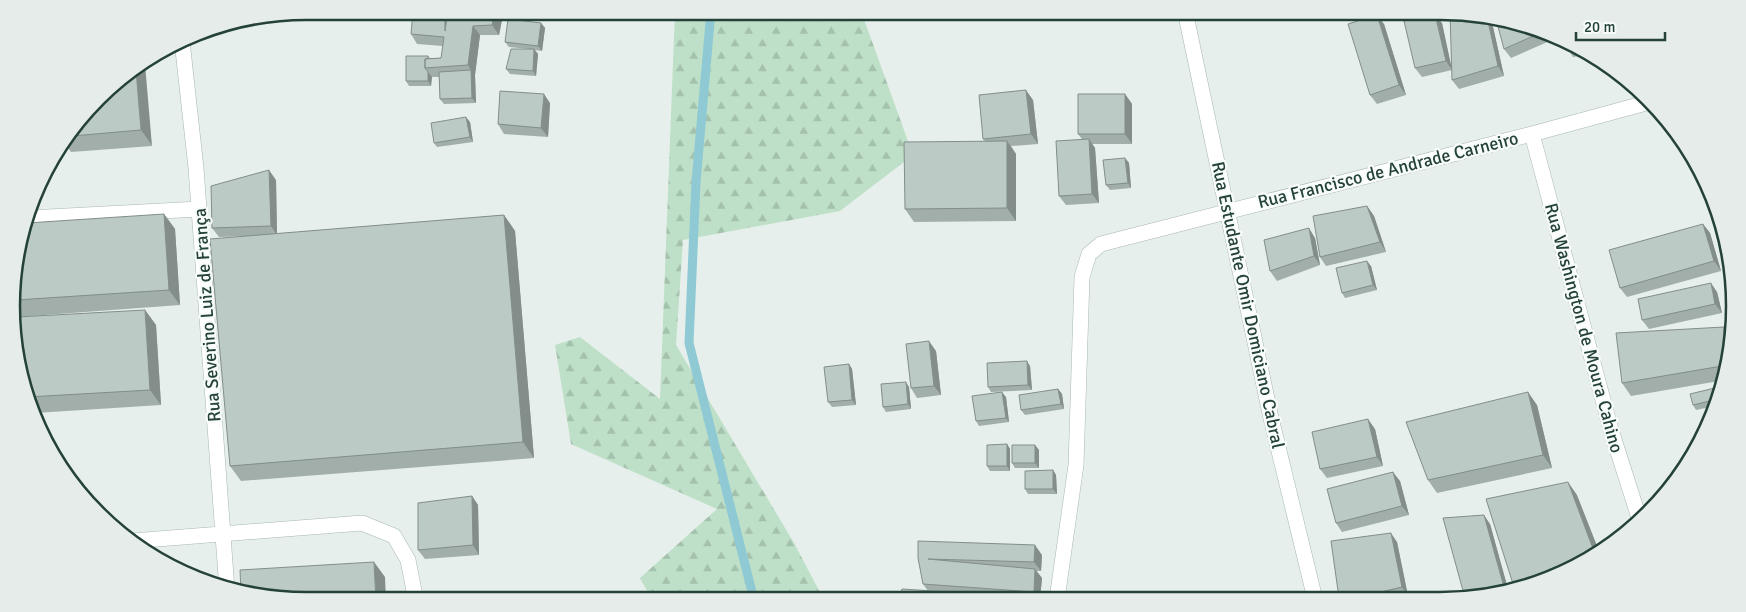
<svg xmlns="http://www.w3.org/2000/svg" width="1746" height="612" viewBox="0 0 1746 612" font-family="Signika,sans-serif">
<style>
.forest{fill:url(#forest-firs)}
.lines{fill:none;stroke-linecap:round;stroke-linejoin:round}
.stream{stroke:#8ec9d4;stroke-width:9}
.street-casing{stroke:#a8b8b2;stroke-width:16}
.street{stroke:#fff;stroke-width:15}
.wall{fill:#a1aea9}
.shaded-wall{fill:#838d89}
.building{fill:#bbcac4;stroke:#838d89}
.labels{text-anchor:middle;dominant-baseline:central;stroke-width:4.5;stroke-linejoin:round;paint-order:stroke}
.street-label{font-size:18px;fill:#24423a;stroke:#f7fbf9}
.rim{fill:none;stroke:#24423a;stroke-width:2.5}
</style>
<defs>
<pattern id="forest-firs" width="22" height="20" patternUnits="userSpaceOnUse" patternTransform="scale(1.25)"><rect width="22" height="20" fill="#bfe0c8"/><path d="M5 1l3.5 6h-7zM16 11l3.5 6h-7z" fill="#a4c1ad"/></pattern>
</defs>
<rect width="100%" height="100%" fill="#e6efeb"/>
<path class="forest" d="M 675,11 L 861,11 L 913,155 L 840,211 L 683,240 L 676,345 L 794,543 L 824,600 L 652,600 L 640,578 L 717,509 L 571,444 L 555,345 L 580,337 L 660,399 Z"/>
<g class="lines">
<path class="stream" d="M 711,11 L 696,182 L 689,343 L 754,600"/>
<defs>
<path id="street" d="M 1185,11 L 1271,418 L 1315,599
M 182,41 L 196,168 L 227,590
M 1532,134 L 1611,430 L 1640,521
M 29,218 L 199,209
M 132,541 L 362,523 L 394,536 L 408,560 L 416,601
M 1057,599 L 1076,465 L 1082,277 L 1089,254 L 1101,244 L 1532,134 L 1646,103"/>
</defs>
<use href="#street" class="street-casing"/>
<use href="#street" class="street"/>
</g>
<path class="wall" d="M 413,11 L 496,11 L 502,20 L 499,35 L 480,35 L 475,75 L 476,103 L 444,104 L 440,99 L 439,77 L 432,77 L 431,86 L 409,86 L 406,81 L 428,56 L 430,58 L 441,58 L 443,46 L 417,44 L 411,34 Z
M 1450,13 L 1491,18 L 1504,76 L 1459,89 L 1452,80 L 1452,70 L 1422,77 L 1415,68 L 1442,23 L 1452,70 Z
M 1516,21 L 1551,39 L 1552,40 L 1511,58 L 1504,49 Z
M 541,23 L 545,28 L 542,51 L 535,50 L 538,54 L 536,76 L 510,74 L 506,69 L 529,49 L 509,47 L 505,42 Z
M 1384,24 L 1406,95 L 1377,104 L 1370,95 Z
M 1566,46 L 1585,55 L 1573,57 Z
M 111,85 L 152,146 L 71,152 L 65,144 Z
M 1125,94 L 1132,104 L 1132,144 L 1092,144 L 1095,148 L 1099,203 L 1066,205 L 1059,196 L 1082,139 L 1078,134 Z
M 1033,100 L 1038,144 L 1011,146 L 1016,154 L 1016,221 L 914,222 L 905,209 L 985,141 L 983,139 Z
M 550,103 L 548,137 L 504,134 L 498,124 Z
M 470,122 L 473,142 L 437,147 L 434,143 Z
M 1125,158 L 1129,163 L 1131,188 L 1110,190 L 1106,185 Z
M 276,180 L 277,234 L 504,215 L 515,231 L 534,458 L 241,481 L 230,466 L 250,236 L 219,237 L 212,228 Z
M 1367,206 L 1374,216 L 1386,252 L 1326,266 L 1320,257 Z
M 164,214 L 175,229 L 180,305 L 17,317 L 14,268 Z
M 1714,214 L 1731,264 L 1726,257 Z
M 1703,224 L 1710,233 L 1721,271 L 1627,297 L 1620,288 Z
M 1315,238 L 1320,265 L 1277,281 L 1270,271 Z
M 1371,266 L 1377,290 L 1345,298 L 1342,293 Z
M 1717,292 L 1722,313 L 1649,329 L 1642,320 Z
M 145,310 L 156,325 L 161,405 L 35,413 L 21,382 Z
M 1724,327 L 1728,334 L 1725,380 L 1631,396 L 1622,383 Z
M 936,351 L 941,395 L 917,398 L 911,388 Z
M 849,364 L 852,369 L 856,405 L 832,407 L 828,402 Z
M 1030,366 L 1032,390 L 991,392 L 988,387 Z
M 1723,386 L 1715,406 L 1696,410 L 1693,405 Z
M 909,387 L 911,409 L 886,412 L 883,407 Z
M 1058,389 L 1062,394 L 1064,409 L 1025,415 L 1021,410 Z
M 1006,397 L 1009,422 L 979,426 L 976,421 Z
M 1537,405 L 1552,468 L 1437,493 L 1428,480 Z
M 1375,429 L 1383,466 L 1327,478 L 1320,469 Z
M 1007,444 L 1010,449 L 1010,471 L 990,471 L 987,466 Z
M 1035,445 L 1039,450 L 1039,468 L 1015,468 L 1012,463 Z
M 1053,470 L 1056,475 L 1057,494 L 1028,494 L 1025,489 Z
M 1400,481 L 1409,515 L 1342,532 L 1336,523 Z
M 472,496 L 478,505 L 479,555 L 425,559 L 418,550 Z
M 1490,524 L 1508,589 L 1479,598 L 1465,598 Z
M 1397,542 L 1408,596 L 1400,598 L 1339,598 Z
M 1042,555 L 1041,571 L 1036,571 L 1042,578 L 1040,599 L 899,599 L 928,591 L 923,584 L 918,558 Z"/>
<path class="shaded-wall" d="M 445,11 L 452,11 L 445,31 Z
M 495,11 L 502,20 L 499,35 L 492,25 Z
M 1435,14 L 1442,23 L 1452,70 L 1446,61 Z
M 1377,15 L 1384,24 L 1406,95 L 1399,85 Z
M 1487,17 L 1491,18 L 1504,76 L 1498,66 Z
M 541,23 L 545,28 L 542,51 L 538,46 Z
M 473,26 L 480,35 L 475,75 L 476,103 L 472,98 L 471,70 L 468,65 Z
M 534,49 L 538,54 L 536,76 L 533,71 Z
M 145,64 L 152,146 L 141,130 L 136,70 Z
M 428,72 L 432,77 L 431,86 L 428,81 Z
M 1026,90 L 1033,100 L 1038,144 L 1031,134 Z
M 544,94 L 550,103 L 548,137 L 541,128 Z
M 1125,94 L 1132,104 L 1132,144 L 1125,134 Z
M 466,117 L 470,122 L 473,142 L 470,137 Z
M 1089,139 L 1095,148 L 1099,203 L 1092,194 Z
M 1007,141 L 1016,154 L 1016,221 L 1007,208 Z
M 1125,158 L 1129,163 L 1131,188 L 1128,183 Z
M 269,170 L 276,180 L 277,235 L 271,226 Z
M 1367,206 L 1374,216 L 1386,252 L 1380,242 Z
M 164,214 L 175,229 L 180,305 L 169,290 Z
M 504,215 L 515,231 L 534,458 L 523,442 Z
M 1703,224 L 1710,233 L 1721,271 L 1714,261 Z
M 1309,228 L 1315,238 L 1320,265 L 1314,256 Z
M 1367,261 L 1371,266 L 1377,290 L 1373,285 Z
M 1711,283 L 1717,292 L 1722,313 L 1715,304 Z
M 145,310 L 156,325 L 161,405 L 150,390 Z
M 1724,327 L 1728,334 L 1726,371 L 1722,366 Z
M 929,341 L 936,351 L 941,395 L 934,386 Z
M 1027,361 L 1030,366 L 1032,390 L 1028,385 Z
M 849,364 L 852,369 L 856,405 L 852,400 Z
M 906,382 L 909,387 L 911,409 L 908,404 Z
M 1058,389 L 1062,394 L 1064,409 L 1061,404 Z
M 1002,392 L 1006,397 L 1009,422 L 1006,418 Z
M 1528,392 L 1537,405 L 1552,468 L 1543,455 Z
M 1368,419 L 1375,429 L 1383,466 L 1377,457 Z
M 1007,444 L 1010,449 L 1010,471 L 1007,466 Z
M 1035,445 L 1039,450 L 1039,468 L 1035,463 Z
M 1053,470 L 1056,475 L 1057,494 L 1053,489 Z
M 1393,472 L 1400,481 L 1409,515 L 1402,506 Z
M 1568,482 L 1577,495 L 1599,551 L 1595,554 Z
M 472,496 L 478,505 L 479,555 L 473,545 Z
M 1484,515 L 1490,524 L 1508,589 L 1506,590 L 1504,587 Z
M 1391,533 L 1397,542 L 1408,596 L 1402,587 Z
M 1035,545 L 1042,555 L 1041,571 L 1034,562 Z
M 374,562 L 385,577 L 386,601 L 376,601 Z
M 1035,569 L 1042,578 L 1040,599 L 1039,599 L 1034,592 Z"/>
<path class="building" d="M 413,11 L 445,11 L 445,31 L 448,11 L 495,11 L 492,25 L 473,26 L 468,65 L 425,68 L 425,59 L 441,58 L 444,37 L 411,34 Z
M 1450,13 L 1487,17 L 1498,66 L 1452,80 Z
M 1435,14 L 1446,61 L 1415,68 L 1404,21 Z
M 1377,15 L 1399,85 L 1370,95 L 1348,24 Z
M 508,19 L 541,23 L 538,46 L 505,42 Z
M 1496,19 L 1516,21 L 1540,33 L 1504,49 Z
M 511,49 L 534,49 L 533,71 L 506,69 Z
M 406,56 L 428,56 L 428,58 L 425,59 L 425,68 L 428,72 L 428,81 L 406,81 Z
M 136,70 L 141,130 L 72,136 L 111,85 Z
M 471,70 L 472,98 L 440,99 L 439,72 Z
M 1026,90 L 1031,134 L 983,139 L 979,95 Z
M 500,91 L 544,94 L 541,128 L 498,124 Z
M 1078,94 L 1125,94 L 1125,134 L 1078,134 Z
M 466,117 L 470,137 L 434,143 L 431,123 Z
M 1089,139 L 1092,194 L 1059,196 L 1056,141 Z
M 1007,141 L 1007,208 L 905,209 L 904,142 Z
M 1125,158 L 1128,183 L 1106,185 L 1103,160 Z
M 269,170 L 271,226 L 212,228 L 211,186 Z
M 1367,206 L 1380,242 L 1320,257 L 1313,216 Z
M 164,214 L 169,290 L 16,300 L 14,268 L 27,223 Z
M 1714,214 L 1728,256 L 1726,257 L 1712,215 Z
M 504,215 L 523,442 L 230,466 L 210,239 Z
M 1703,224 L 1714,261 L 1620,288 L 1609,250 Z
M 1309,228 L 1314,256 L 1270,271 L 1264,240 Z
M 1367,261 L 1373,285 L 1342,293 L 1336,268 Z
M 1711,283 L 1715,304 L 1642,320 L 1638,299 Z
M 145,310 L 150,390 L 28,397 L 21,382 L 17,317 Z
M 1724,327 L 1722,366 L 1622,383 L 1616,333 Z
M 929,341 L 934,386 L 911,388 L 906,344 Z
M 1027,361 L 1028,385 L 988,387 L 987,363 Z
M 849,364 L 852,400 L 828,402 L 824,367 Z
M 906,382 L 908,404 L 883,407 L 881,384 Z
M 1723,386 L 1718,399 L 1693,405 L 1690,394 Z
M 1058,389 L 1061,404 L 1021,410 L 1019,395 Z
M 1002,392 L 1006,418 L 976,421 L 972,396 Z
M 1528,392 L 1543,455 L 1428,480 L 1406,422 Z
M 1368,419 L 1377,457 L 1320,469 L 1312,432 Z
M 1007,444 L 1007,466 L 987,466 L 987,445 Z
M 1012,445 L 1035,445 L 1035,463 L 1012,463 Z
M 1053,470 L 1053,489 L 1025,489 L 1025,471 Z
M 1393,472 L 1402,506 L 1336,523 L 1327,489 Z
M 1568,482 L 1595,554 L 1570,570 L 1514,587 L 1486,499 Z
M 472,496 L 473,545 L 418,550 L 418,503 Z
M 1484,515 L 1504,587 L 1465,598 L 1443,518 Z
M 1391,533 L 1402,587 L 1355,598 L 1339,598 L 1331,541 Z
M 918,541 L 1035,545 L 1034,562 L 928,559 L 1035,569 L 1034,592 L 923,584 L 918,558 Z
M 374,562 L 376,601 L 306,601 L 241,592 L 240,570 Z
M 902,589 L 1029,597 L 1029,599 L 899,599 Z
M 1396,594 L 1398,598 L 1378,598 Z"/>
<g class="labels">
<g class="street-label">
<text transform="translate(1388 170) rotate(-14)">Rua Francisco de Andrade Carneiro</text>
<text transform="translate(1248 305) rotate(78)">Rua Estudante Omir Domiciano Cabral</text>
<text transform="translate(207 315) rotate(-94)">Rua Severino Luiz de França</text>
<text transform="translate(1584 328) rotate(75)">Rua Washington de Moura Cahino</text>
</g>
</g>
<path d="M0 0H1746V612H0ZM306 20H1440A286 286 0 0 1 1726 306V306A286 286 0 0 1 1440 592H306A286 286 0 0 1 20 306V306A286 286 0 0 1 306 20Z" fill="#e6ecea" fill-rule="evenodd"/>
<path class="rim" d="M306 20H1440A286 286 0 0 1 1726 306V306A286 286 0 0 1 1440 592H306A286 286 0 0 1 20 306V306A286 286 0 0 1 306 20Z"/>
<path d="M1576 32v8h89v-8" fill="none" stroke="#24423a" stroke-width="2.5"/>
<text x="1584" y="32" font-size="15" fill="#24423a" stroke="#f7fbf9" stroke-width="4" paint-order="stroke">20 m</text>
</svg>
